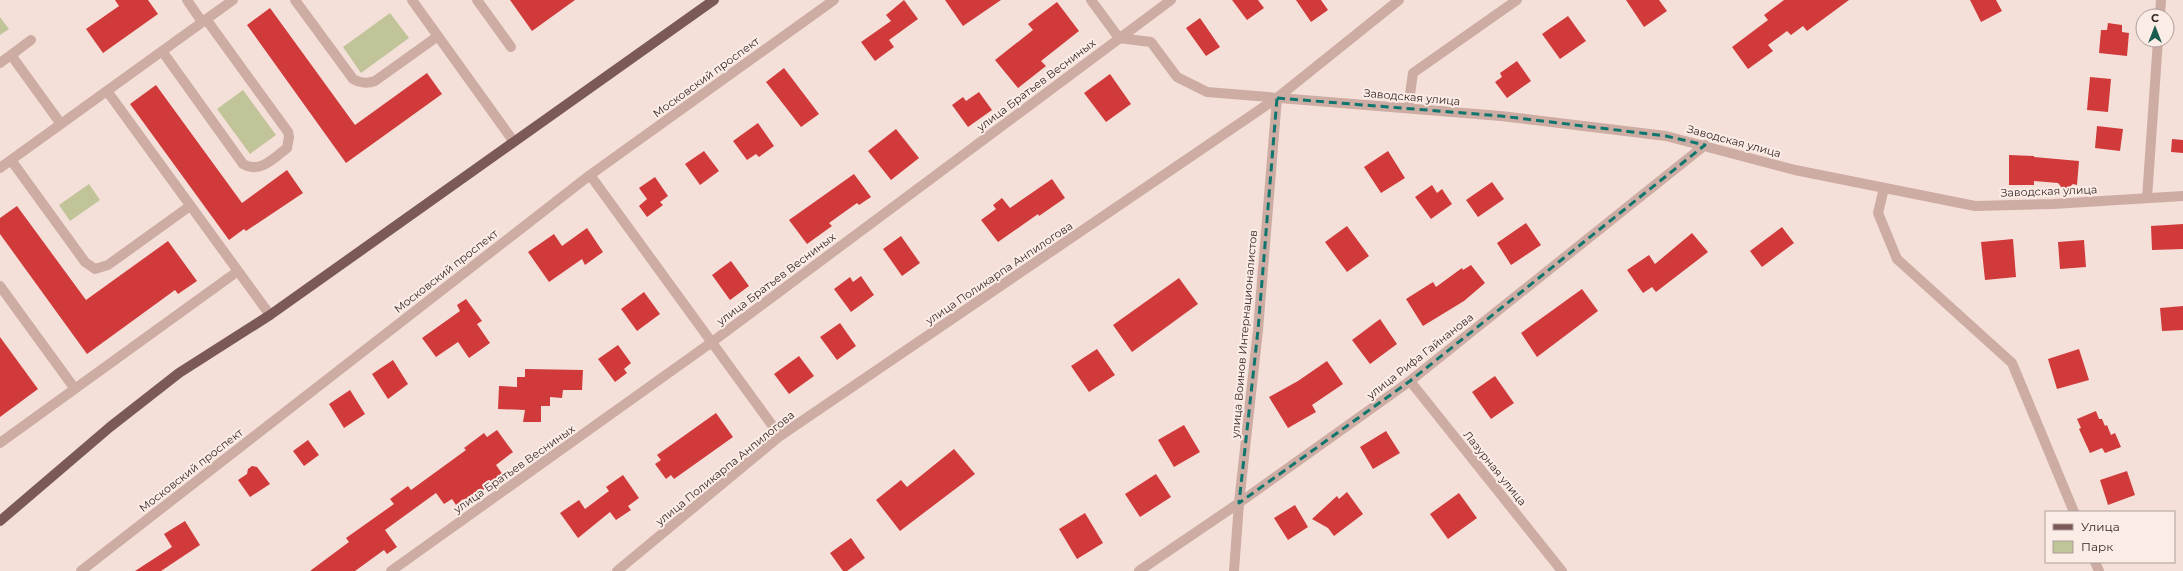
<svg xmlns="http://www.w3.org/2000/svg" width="2183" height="571" viewBox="0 0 2183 571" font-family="Montserrat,sans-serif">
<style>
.green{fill:#c1c498}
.building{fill:#d13a3b}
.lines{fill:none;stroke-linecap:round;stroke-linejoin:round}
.minor{stroke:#cdaca4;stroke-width:10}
.major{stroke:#7b5956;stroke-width:10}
.marked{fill:none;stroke:#0f766e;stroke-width:3;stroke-dasharray:8 5;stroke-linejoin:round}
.labels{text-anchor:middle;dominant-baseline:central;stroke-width:4;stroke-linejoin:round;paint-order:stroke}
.street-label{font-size:11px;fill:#382726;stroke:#fbece6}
</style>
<rect width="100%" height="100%" fill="#f4e0d9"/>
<path class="green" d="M 390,13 L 409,38 L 361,73 L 343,47 Z
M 0,17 L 9,29 L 0,35 Z
M 243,90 L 276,135 L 250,154 L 217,109 Z
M 89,184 L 100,200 L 70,221 L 59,205 Z"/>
<path class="building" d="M 115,0 L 148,0 L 158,14 L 103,53 L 86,29 L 119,6 Z
M 510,0 L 575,0 L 532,31 Z
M 904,0 L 918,19 L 889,40 L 894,47 L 875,61 L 861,42 L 891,21 L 886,15 Z
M 945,0 L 1001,0 L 963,26 Z
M 1232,0 L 1258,0 L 1264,8 L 1247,20 Z
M 1296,0 L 1321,0 L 1328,10 L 1311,22 Z
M 1626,0 L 1659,0 L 1667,11 L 1644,27 Z
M 1784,0 L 1849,0 L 1807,31 L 1803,26 L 1791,35 L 1787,31 L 1768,45 L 1773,51 L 1748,69 L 1732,47 L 1768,20 L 1764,15 Z
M 1970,0 L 1996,0 L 2002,11 L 1981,22 Z
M 1057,2 L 1079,31 L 1041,61 L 1046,66 L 1018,88 L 995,60 L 1033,30 L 1028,24 Z
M 270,8 L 355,125 L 427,73 L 442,94 L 346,163 L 247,25 Z
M 1568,16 L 1586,41 L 1560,59 L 1542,34 Z
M 1200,18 L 1220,47 L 1206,56 L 1186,28 Z
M 2108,23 L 2122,25 L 2122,32 L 2129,33 L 2127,56 L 2099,53 L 2101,30 L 2107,30 Z
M 1517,61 L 1531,81 L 1507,98 L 1495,82 L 1502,77 L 1500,73 Z
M 784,68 L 819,114 L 801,127 L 766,82 Z
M 1110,74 L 1131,104 L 1106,122 L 1084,93 Z
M 2090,77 L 2111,79 L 2108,112 L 2087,110 Z
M 156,85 L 242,203 L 287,170 L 303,193 L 246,231 L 244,229 L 229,240 L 130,104 Z
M 979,92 L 992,110 L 968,127 L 952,105 L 963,97 L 966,101 Z
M 758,123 L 774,146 L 759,157 L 756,154 L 747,160 L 733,141 Z
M 2097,126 L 2123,129 L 2120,151 L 2095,148 Z
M 896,129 L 919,158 L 891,180 L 868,151 Z
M 2172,139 L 2183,140 L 2183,153 L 2171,152 Z
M 704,151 L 719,171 L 700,185 L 685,164 Z
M 1388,151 L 1405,178 L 1381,193 L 1364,167 Z
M 2009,155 L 2034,156 L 2034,157 L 2079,161 L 2077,185 L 2073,184 L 2067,189 L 2063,189 L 2058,183 L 2034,181 L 2034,185 L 2009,185 Z
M 854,174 L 871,197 L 859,205 L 857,203 L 829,223 L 832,226 L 807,244 L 789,220 Z
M 655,177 L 668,196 L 660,202 L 663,205 L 647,217 L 639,206 L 647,199 L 639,188 Z
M 1052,179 L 1065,198 L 1039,216 L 1038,214 L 998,242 L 981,220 L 996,209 L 993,205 L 1002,198 L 1010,208 Z
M 1492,182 L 1504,199 L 1478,217 L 1466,200 Z
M 1432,185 L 1437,193 L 1442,189 L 1452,204 L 1431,219 L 1415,197 Z
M 17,206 L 86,300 L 168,241 L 197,281 L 178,294 L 175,290 L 87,354 L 0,234 L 0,218 Z
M 1526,223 L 1541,245 L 1511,265 L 1497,243 Z
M 2183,224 L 2183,249 L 2152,250 L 2151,226 Z
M 1347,226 L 1369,256 L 1347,272 L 1325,242 Z
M 1782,227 L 1794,243 L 1762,267 L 1750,251 Z
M 587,228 L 603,252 L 585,265 L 582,259 L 549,282 L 528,252 L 554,234 L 562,246 Z
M 1692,233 L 1708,252 L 1656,292 L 1652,287 L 1643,293 L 1627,270 L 1649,255 L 1655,264 Z
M 901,236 L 920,263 L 902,276 L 883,249 Z
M 2013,239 L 2016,277 L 1985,280 L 1981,242 Z
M 2084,240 L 2086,267 L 2060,269 L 2058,242 Z
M 731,261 L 749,286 L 730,300 L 712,275 Z
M 1471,265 L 1485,283 L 1464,301 L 1423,326 L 1406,299 L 1433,282 L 1436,287 L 1462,268 L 1463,270 Z
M 861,276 L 874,295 L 851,312 L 834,289 L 850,277 L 853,282 Z
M 1179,278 L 1198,304 L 1132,352 L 1113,325 Z
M 1582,289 L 1598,311 L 1537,357 L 1521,333 Z
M 644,292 L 660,314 L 637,331 L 621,309 Z
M 466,299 L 482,321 L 477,324 L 490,343 L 469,358 L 458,342 L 436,357 L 422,338 L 460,311 L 457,305 Z
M 2183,306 L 2183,330 L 2162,331 L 2160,308 Z
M 1380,319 L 1397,344 L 1370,364 L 1352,340 Z
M 840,323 L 856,346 L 837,360 L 820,337 Z
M 0,337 L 38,389 L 0,417 Z
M 618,345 L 631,363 L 624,369 L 627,373 L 615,382 L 598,359 Z
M 1097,349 L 1115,375 L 1089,392 L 1071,366 Z
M 2079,349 L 2089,380 L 2057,389 L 2048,359 Z
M 799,356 L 814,376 L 789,394 L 774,374 Z
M 393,360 L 408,384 L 388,399 L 372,374 Z
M 1327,361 L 1343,384 L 1312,405 L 1316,412 L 1288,428 L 1269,397 L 1298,381 Z
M 525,369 L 583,370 L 582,390 L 563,390 L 562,398 L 550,397 L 550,406 L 541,406 L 541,422 L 523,422 L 525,410 L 498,409 L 499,386 L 517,387 L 517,377 L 525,377 Z
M 1495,376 L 1514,403 L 1491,419 L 1472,392 Z
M 350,390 L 365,414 L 344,428 L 329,404 Z
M 2096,411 L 2099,419 L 2102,419 L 2105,426 L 2107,425 L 2111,435 L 2115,433 L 2121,447 L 2105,453 L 2102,448 L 2090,453 L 2079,429 L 2081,428 L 2077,419 Z
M 716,413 L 733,437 L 674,479 L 671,475 L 666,479 L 655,464 L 661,460 L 657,455 Z
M 1184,425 L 1200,452 L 1174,467 L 1158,440 Z
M 497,430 L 513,452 L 496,465 L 503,475 L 479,493 L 466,503 L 463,499 L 456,505 L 452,499 L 444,504 L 436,493 L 385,530 L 397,547 L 387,554 L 384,550 L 355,571 L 310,571 L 349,542 L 346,538 L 394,504 L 390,499 L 408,486 L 411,490 L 466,450 L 464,448 L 484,433 L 487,437 Z
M 1386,431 L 1400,453 L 1373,469 L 1360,447 Z
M 308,440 L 319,455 L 304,466 L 293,451 Z
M 954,449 L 975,474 L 900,531 L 876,500 L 901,480 L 907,487 Z
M 252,466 L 257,467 L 270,484 L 250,497 L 238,480 L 247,474 L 248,469 Z
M 2127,471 L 2135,495 L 2108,505 L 2100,480 Z
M 1156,474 L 1171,497 L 1140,517 L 1125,494 Z
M 623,475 L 639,498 L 628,506 L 631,510 L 616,520 L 610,512 L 578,538 L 560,513 L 579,500 L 585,509 L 609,491 L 606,487 Z
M 1347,492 L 1363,514 L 1334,536 L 1328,528 L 1312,519 L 1337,496 L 1339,499 Z
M 1459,493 L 1477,518 L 1448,539 L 1430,514 Z
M 1295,505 L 1308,527 L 1288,540 L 1274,518 Z
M 1085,513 L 1103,543 L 1077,559 L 1059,529 Z
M 185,521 L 200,545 L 161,571 L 135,571 L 172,547 L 164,534 Z
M 851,538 L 865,558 L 847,571 L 843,571 L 830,553 Z"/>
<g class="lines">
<path class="minor" d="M 187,0 L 202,22
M 295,0 L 353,79 C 360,83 367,84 375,81 L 438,36
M 412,0 L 514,142
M 477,0 L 511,47
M 1091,0 L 1119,38 L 1151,42 L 1177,77 L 1207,92 L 1501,116 L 1666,136 L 1795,170 L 1975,206 L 2053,204 L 2183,196
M 2160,16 L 2161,0
M 162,51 L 243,164 C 260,174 274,158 287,148 L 289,137 L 288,132 L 206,19
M 11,55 L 31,40
M 0,63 L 11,55 L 61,124
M 107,91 L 270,315
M 1408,108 L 1413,73 L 1517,0
M 11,160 L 85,262 L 95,269 L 108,265 L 190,206
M 0,168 L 233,0
M 590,175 L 780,436
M 1884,188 L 1878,213 L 1897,259 L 2012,363 L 2074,512
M 2147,198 L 2158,40
M 0,286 L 75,389
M 1410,381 L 1562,571
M 0,443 L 238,271
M 2095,562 L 2099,571
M 81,571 L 590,175 L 834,0
M 391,571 L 712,342 L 1171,0
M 617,571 L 780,436 L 1277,98 L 1399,0
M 1139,571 L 1239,503 L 1410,381 L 1705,145
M 1234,571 L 1239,503 L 1258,330 L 1277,98"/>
<path class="major" d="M 0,521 L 110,427 L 179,373 L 270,315 L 714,0"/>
</g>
<path class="marked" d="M 1277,98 L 1501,116 L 1666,136 L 1705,145 L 1410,381 L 1239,503 L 1258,330 Z"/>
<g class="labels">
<g class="street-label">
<text transform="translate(706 77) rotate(-36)">Московский проспект</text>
<text transform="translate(1036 85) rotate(-37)">улица Братьев Весниных</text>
<text transform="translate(1412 97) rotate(5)">Заводская улица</text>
<text transform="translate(1734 141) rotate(15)">Заводская улица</text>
<text transform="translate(2049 191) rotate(-2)">Заводская улица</text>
<text transform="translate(446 271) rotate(-38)">Московский проспект</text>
<text transform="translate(999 273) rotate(-34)">улица Поликарпа Анпилогова</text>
<text transform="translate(776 279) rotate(-37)">улица Братьев Весниных</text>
<text transform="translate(1244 334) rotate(-85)">улица Воинов Интернационалистов</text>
<text transform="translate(1420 356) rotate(-38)">улица Рифа Гайнанова</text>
<text transform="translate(725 468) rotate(-39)">улица Поликарпа Анпилогова</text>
<text transform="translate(1495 468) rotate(51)">Лазурная улица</text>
<text transform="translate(514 469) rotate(-35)">улица Братьев Весниных</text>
<text transform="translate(191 470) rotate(-38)">Московский проспект</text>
</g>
</g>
<rect x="2045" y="511" width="130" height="52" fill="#fbece6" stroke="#ad9d99"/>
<rect x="2053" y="524" width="20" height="6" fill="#7b5956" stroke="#ad9d99"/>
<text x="2081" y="531" font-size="12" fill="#382726">Улица</text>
<rect x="2053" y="541" width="20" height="12" fill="#c1c498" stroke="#ad9d99"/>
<text x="2081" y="551" font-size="12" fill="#382726">Парк</text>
<g transform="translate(2155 28)"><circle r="19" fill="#fbece6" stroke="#ad9d99"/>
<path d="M0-3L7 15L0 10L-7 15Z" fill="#185d50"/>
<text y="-6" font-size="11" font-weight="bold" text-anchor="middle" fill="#382726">С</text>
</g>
</svg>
